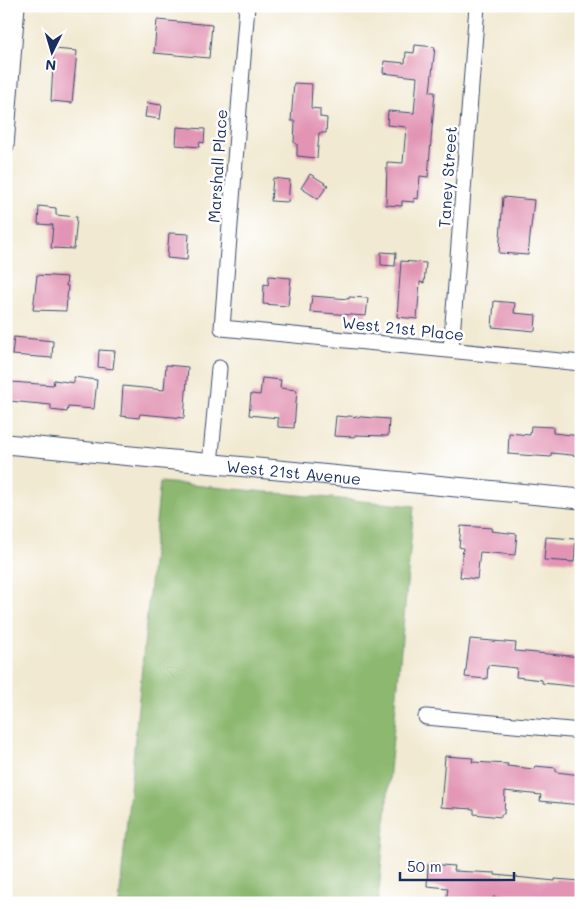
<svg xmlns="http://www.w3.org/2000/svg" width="587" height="909" viewBox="0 0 587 909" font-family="Mali,sans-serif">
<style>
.forest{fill:#8cb86f;stroke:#547466}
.building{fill:#e294b4}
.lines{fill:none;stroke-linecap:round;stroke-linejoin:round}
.minor-casing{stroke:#3b4b6f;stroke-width:17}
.tertiary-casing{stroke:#3b4b6f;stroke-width:21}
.minor{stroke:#fff;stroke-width:15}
.tertiary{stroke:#fff;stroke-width:19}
.labels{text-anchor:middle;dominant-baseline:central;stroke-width:5;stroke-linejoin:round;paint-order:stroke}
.street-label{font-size:16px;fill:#1b2f5e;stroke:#fff}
</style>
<rect width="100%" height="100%" fill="#fff"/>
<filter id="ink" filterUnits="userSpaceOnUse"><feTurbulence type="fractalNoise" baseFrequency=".02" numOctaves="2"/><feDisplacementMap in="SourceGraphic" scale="10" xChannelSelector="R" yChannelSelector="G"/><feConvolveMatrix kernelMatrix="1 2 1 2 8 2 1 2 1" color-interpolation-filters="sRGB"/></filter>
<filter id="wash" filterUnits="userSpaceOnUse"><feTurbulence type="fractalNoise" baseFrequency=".0096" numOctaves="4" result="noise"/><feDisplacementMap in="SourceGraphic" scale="20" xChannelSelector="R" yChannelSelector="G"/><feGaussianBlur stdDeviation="1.12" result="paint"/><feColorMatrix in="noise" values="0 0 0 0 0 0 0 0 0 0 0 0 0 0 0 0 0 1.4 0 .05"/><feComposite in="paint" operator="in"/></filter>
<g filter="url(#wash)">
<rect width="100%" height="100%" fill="#f1e9d1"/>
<path class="forest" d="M 160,482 L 414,506 L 378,903 L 119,903 Z"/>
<g id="blocks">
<path class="building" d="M 157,20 L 212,25 L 209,58 L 154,53 Z
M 415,45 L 435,47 L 430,92 L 435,92 L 428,177 L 420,176 L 418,199 L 414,198 L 414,202 L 402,201 L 402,206 L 386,205 L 387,162 L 403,163 L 406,127 L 387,125 L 388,111 L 414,113 L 417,77 L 383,73 L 384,61 L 405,63 L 406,52 L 414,53 Z
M 54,49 L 77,51 L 72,103 L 51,101 Z
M 294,83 L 312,84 L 311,108 L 320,109 L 320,117 L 327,118 L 326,133 L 319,133 L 317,158 L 297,156 L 297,144 L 294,143 L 295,121 L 291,121 Z
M 147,103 L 162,105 L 160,119 L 145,117 Z
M 177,127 L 205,129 L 204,143 L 200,142 L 199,147 L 176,145 Z
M 310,174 L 328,185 L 318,199 L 301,188 Z
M 273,178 L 290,180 L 288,202 L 271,201 Z
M 503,197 L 534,200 L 528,255 L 499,253 Z
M 39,206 L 56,208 L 56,215 L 77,217 L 74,249 L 51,248 L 53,225 L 38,224 Z
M 169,233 L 189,234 L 187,260 L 167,258 Z
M 381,252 L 396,253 L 395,266 L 381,265 Z
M 401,261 L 426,263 L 424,283 L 420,282 L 417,319 L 397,317 Z
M 37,275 L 67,277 L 66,286 L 68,286 L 66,311 L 33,310 Z
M 269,276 L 291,278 L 288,306 L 263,304 L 264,284 L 268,285 Z
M 312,296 L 349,299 L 349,297 L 368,298 L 366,316 L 310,312 Z
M 494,301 L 515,303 L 514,313 L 536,315 L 535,331 L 492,327 Z
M 14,337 L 53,341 L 52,358 L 12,355 Z
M 99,350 L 115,351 L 113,369 L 98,367 Z
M 166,365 L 188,367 L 184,418 L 140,414 L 139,418 L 121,416 L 123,386 L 164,390 Z
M 74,377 L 97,380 L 94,409 L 68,407 L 67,412 L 51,410 L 51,405 L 9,401 L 11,382 L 53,385 L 54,380 L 74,383 Z
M 262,378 L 281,380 L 280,388 L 297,390 L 294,428 L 278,427 L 278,418 L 249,415 L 251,394 L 260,395 Z
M 336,416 L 347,417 L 348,416 L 389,419 L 388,436 L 355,435 L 355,437 L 334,436 Z
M 531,426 L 553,427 L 553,433 L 581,436 L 581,456 L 551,453 L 551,457 L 508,454 L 509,433 L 530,435 Z
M 461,526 L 492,528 L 491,531 L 517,534 L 515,555 L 480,552 L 477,579 L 460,577 L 463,548 L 459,547 Z
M 546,537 L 576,539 L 574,562 L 544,560 Z
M 470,639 L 516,643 L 515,651 L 581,657 L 581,687 L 542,683 L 542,680 L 516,677 L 517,668 L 488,665 L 487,679 L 465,677 Z
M 445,756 L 473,758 L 472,762 L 508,764 L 507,766 L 534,769 L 535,766 L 556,768 L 556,772 L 581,775 L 581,805 L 540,801 L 541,795 L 505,791 L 504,814 L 501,814 L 501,817 L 474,814 L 474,809 L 441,807 Z
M 428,864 L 454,866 L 453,871 L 495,873 L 495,875 L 555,881 L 555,879 L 581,881 L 581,903 L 525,903 L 525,900 L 493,897 L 492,903 L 446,903 L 448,888 L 427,886 Z"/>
</g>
</g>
<g filter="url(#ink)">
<use href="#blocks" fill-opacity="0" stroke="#3b4b6f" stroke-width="1"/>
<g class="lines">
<defs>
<path id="minor" d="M 247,6 L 222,328 L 581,363
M 6,146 L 17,6
M 451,350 L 477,6
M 210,464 L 219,368
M 426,717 L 581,731"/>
<g id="tertiary">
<path id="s1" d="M 6,444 L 581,499"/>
</g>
</defs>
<use href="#minor" class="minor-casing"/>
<use href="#tertiary" class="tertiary-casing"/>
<use href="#minor" class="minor"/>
<use href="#tertiary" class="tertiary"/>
</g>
</g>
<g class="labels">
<g class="street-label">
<text transform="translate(217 166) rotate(-86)">Marshall Place</text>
<text transform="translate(447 177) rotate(-86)">Taney Street</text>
<text transform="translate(403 328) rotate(6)">West 21st Place</text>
<text stroke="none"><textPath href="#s1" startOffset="289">West 21st Avenue</textPath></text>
</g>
</g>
<rect width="587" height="909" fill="none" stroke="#fff" stroke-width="25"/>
<g transform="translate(52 52) rotate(185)" stroke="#ffffff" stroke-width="4" paint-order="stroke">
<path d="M0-4L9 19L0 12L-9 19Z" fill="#1b2f5e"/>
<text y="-8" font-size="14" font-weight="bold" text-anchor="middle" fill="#1b2f5e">N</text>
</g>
<path d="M400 872v8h114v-8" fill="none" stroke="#1b2f5e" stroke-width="2.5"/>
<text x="407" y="872" font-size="15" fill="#1b2f5e" stroke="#ffffff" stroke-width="4" paint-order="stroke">50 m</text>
</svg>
